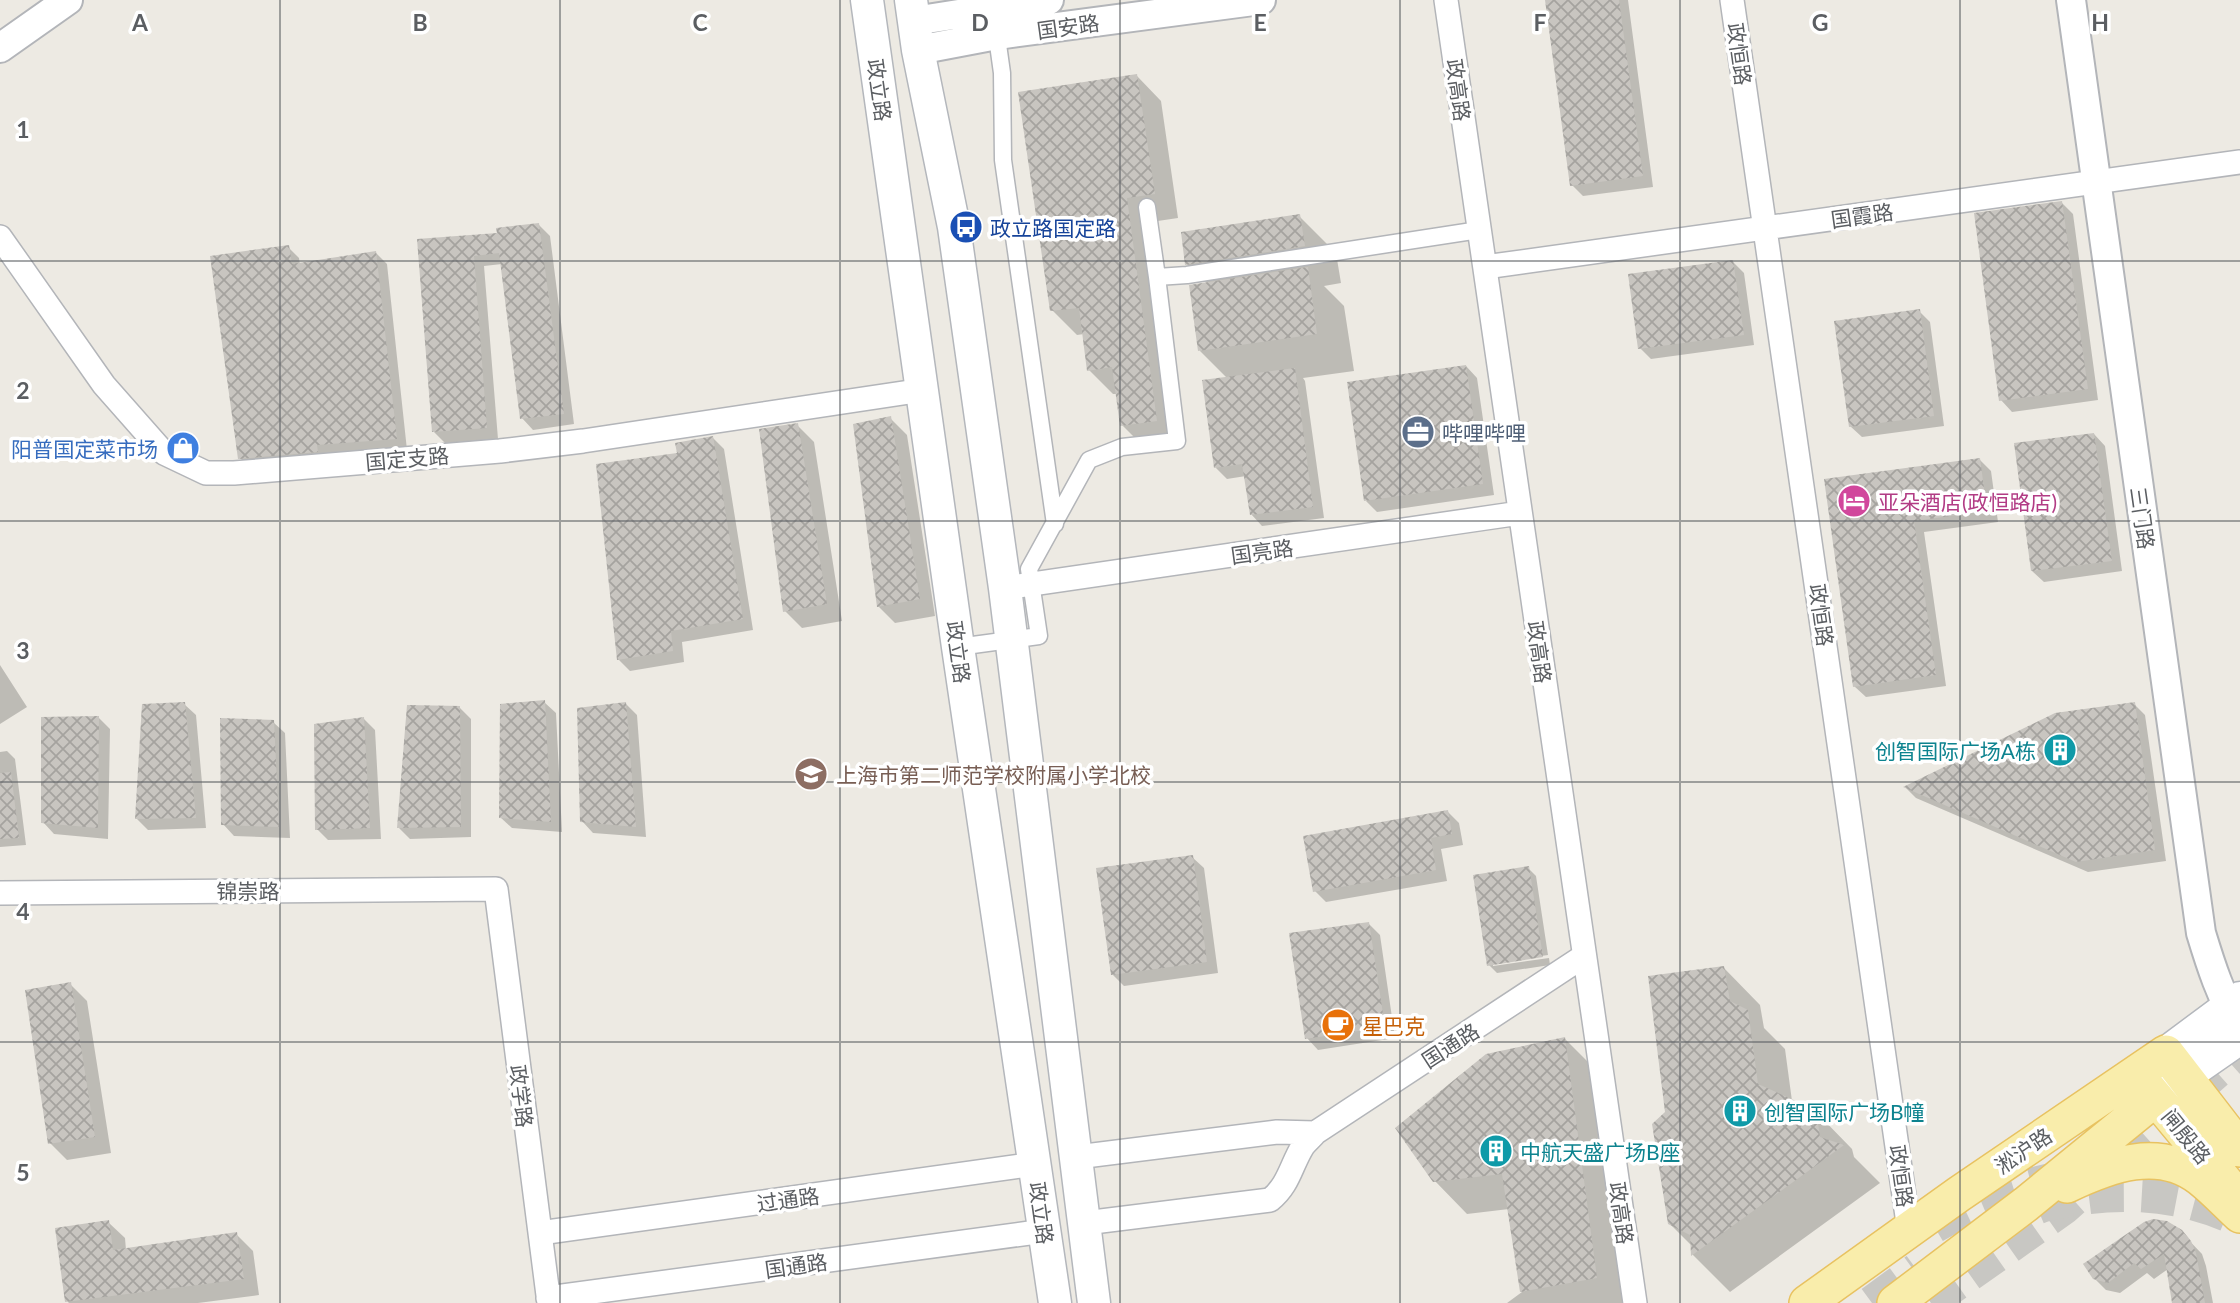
<svg xmlns="http://www.w3.org/2000/svg" width="2240" height="1303" viewBox="0 0 2240 1303" font-family="Lato,'Noto Sans SC',sans-serif">
<style>
.shadow{fill:#0003}
.building{fill:url(#building-cross-hatch)}
.lines{fill:none;stroke-linecap:round;stroke-linejoin:round}
.secondary-tunnel{stroke:#c8c7c3;stroke-width:32;stroke-dasharray:32 16;stroke-linecap:butt}
.primary-tunnel{stroke:#c8c7c3;stroke-width:35;stroke-dasharray:35 18;stroke-linecap:butt}
.pedestrian-casing{stroke:#b3b5b9;stroke-width:19}
.minor-casing{stroke:#b3b5b9;stroke-width:26}
.tertiary-casing{stroke:#b3b5b9;stroke-width:32}
.secondary-casing{stroke:#b4b7bc;stroke-width:35}
.primary-casing{stroke:#e8c261;stroke-width:38}
.pedestrian{stroke:#fff;stroke-width:16}
.minor{stroke:#fff;stroke-width:23}
.tertiary{stroke:#fff;stroke-width:28}
.secondary{stroke:#fff;stroke-width:32}
.primary{stroke:#f9edab;stroke-width:35}
.grid{fill:none;stroke:#5b5e62;stroke-width:2;stroke-opacity:0.55}
.labels{text-anchor:middle;dominant-baseline:central;stroke-width:7;stroke-linejoin:round;paint-order:stroke}
.street-label{font-size:21px;fill:#5b5e62;stroke:#fff}
.transit-label{font-size:21px;fill:#164399;stroke:#fff;text-anchor:start}
.service-label{font-size:21px;fill:#4e5e75;stroke:#fff;text-anchor:start}
.shop-label{font-size:21px;fill:#366cbe;stroke:#fff;text-anchor:end}
.hotel-label{font-size:21px;fill:#b23c85;stroke:#fff;text-anchor:start}
.culture-label{font-size:21px;fill:#0d838f;stroke:#fff;text-anchor:start}
.education-label{font-size:21px;fill:#785e54;stroke:#fff;text-anchor:start}
.food-label{font-size:21px;fill:#c56008;stroke:#fff;text-anchor:start}
.grid-label{font-size:23px;text-anchor:middle;font-weight:bold;fill:#5b5e62;stroke:#fff;stroke-width:7;stroke-linejoin:round;paint-order:stroke}
</style>
<defs>
<pattern id="building-cross-hatch" width="8" height="8" patternUnits="userSpaceOnUse" patternTransform="scale(1.75)"><rect width="8" height="8" fill="#c8c5c0"/><path d="M0 0l8 8M0 8l8-8" fill="none" stroke="#a5a39f"/></pattern>
</defs>
<rect width="100%" height="100%" fill="#edeae3"/>
<path class="shadow" d="M 1547,0 L 1628,0 L 1653,187 L 1583,196 L 1572,185 Z
M 1137,76 L 1161,101 L 1178,218 L 1151,222 L 1181,445 L 1146,449 L 1122,425 L 1118,394 L 1113,394 L 1089,370 L 1084,334 L 1077,335 L 1052,310 Z
M 2062,203 L 2073,214 L 2098,400 L 2012,412 L 2001,400 Z
M 1299,216 L 1336,253 L 1341,283 L 1324,286 L 1344,306 L 1354,371 L 1303,378 L 1305,381 L 1324,518 L 1262,526 L 1251,514 L 1246,476 L 1227,479 L 1216,468 L 1228,379 L 1200,351 L 1208,284 L 1187,264 Z
M 539,225 L 550,236 L 574,424 L 533,430 L 522,418 L 502,264 L 484,266 L 498,439 L 445,443 L 433,431 L 419,240 L 498,234 Z
M 288,247 L 299,258 L 300,265 L 376,253 L 387,264 L 407,450 L 251,469 L 240,458 Z
M 1733,262 L 1744,273 L 1754,345 L 1651,359 L 1640,348 Z
M 1919,311 L 1930,322 L 1944,426 L 1862,437 L 1850,426 Z
M 1466,366 L 1477,378 L 1494,495 L 1377,512 L 1366,501 Z
M 890,418 L 907,435 L 935,616 L 895,623 L 878,606 Z
M 797,425 L 814,442 L 842,621 L 802,628 L 785,611 Z
M 2094,434 L 2105,446 L 2122,571 L 2044,582 L 2032,571 Z
M 713,438 L 724,449 L 753,630 L 682,642 L 684,662 L 630,671 L 619,660 L 679,455 Z
M 1980,460 L 1991,471 L 1998,522 L 1924,532 L 1946,686 L 1866,697 L 1854,686 L 1825,480 Z
M 0,665 L 27,707 L 0,724 Z
M 544,702 L 556,713 L 562,832 L 512,828 L 500,817 Z
M 184,704 L 196,715 L 206,828 L 148,830 L 137,819 Z
M 626,704 L 637,715 L 646,837 L 593,833 L 582,821 Z
M 2134,704 L 2145,715 L 2166,861 L 2088,872 L 1916,798 L 1906,788 Z
M 460,708 L 471,719 L 471,837 L 410,839 L 399,828 Z
M 98,717 L 110,729 L 108,839 L 54,834 L 43,822 Z
M 364,719 L 375,730 L 381,839 L 328,840 L 317,829 Z
M 273,722 L 285,733 L 290,838 L 234,836 L 223,824 Z
M 7,751 L 15,759 L 26,845 L 0,847 L 0,752 Z
M 1448,812 L 1459,823 L 1463,845 L 1441,849 L 1447,881 L 1326,902 L 1315,891 Z
M 1192,857 L 1204,868 L 1218,973 L 1124,986 L 1113,975 Z
M 1528,868 L 1536,876 L 1548,955 L 1493,963 L 1493,966 L 1549,958 L 1550,965 L 1497,973 L 1489,965 Z
M 1368,923 L 1380,935 L 1395,1038 L 1318,1050 L 1307,1038 Z
M 1723,967 L 1760,1005 L 1764,1028 L 1785,1049 L 1792,1101 L 1815,1111 L 1852,1149 L 1854,1157 L 1880,1183 L 1730,1292 L 1693,1255 L 1692,1246 L 1669,1223 L 1667,1112 Z
M 70,984 L 87,1001 L 111,1153 L 67,1160 L 50,1143 Z
M 1565,1039 L 1597,1071 L 1628,1303 L 1507,1303 L 1522,1292 L 1509,1209 L 1467,1214 L 1434,1180 Z
M 108,1222 L 125,1238 L 126,1250 L 236,1234 L 253,1251 L 259,1295 L 198,1303 L 69,1303 L 67,1301 Z
M 2180,1231 L 2202,1254 L 2206,1266 L 2213,1303 L 2174,1303 L 2168,1269 L 2154,1279 L 2147,1273 L 2120,1293 L 2106,1290 L 2094,1278 Z"/>
<path class="building" d="M 1545,0 L 1619,0 L 1643,176 L 1570,186 Z
M 1137,74 L 1155,194 L 1127,198 L 1157,421 L 1120,426 L 1112,367 L 1087,371 L 1079,308 L 1050,311 L 1018,92 Z
M 2062,201 L 2088,389 L 1999,401 L 1974,213 Z
M 1300,214 L 1305,246 L 1185,265 L 1181,232 Z
M 539,223 L 564,414 L 520,419 L 499,253 L 474,256 L 487,428 L 432,432 L 417,239 L 497,233 L 496,228 Z
M 289,245 L 292,264 L 376,251 L 397,439 L 317,445 L 318,452 L 238,459 L 210,256 Z
M 1733,260 L 1744,335 L 1638,349 L 1628,274 Z
M 1308,267 L 1317,334 L 1198,351 L 1189,285 Z
M 1920,309 L 1934,416 L 1849,427 L 1834,321 Z
M 1466,365 L 1483,484 L 1364,501 L 1347,382 Z
M 1295,368 L 1313,507 L 1250,515 L 1242,464 L 1214,468 L 1202,380 Z
M 891,416 L 920,599 L 877,607 L 853,424 Z
M 798,423 L 827,604 L 783,612 L 759,429 Z
M 2094,433 L 2112,561 L 2031,571 L 2014,443 Z
M 713,436 L 743,619 L 671,631 L 673,651 L 617,660 L 596,464 L 677,453 L 675,443 Z
M 1980,458 L 1987,511 L 1914,521 L 1936,675 L 1853,687 L 1824,479 Z
M 545,700 L 551,822 L 499,818 L 500,704 Z
M 185,702 L 196,818 L 135,819 L 142,704 Z
M 626,702 L 636,827 L 580,822 L 577,708 Z
M 2135,702 L 2155,850 L 2076,862 L 1903,787 L 2055,713 Z
M 407,705 L 460,706 L 461,827 L 397,828 Z
M 99,716 L 98,828 L 41,823 L 41,717 Z
M 364,717 L 370,828 L 315,830 L 314,724 Z
M 220,718 L 274,720 L 279,827 L 221,825 Z
M 11,772 L 19,838 L 0,839 L 0,773 Z
M 1448,810 L 1452,834 L 1431,838 L 1436,870 L 1313,892 L 1303,836 Z
M 1193,855 L 1207,962 L 1111,975 L 1096,868 Z
M 1529,866 L 1543,957 L 1487,966 L 1473,875 Z
M 1369,922 L 1385,1027 L 1305,1039 L 1289,933 Z
M 1724,966 L 1730,1001 L 1748,1010 L 1758,1084 L 1816,1110 L 1820,1137 L 1844,1145 L 1691,1256 L 1690,1235 L 1668,1224 L 1652,1124 L 1665,1112 L 1648,976 Z
M 71,982 L 95,1137 L 48,1144 L 25,990 Z
M 1565,1037 L 1597,1278 L 1520,1292 L 1502,1174 L 1433,1182 L 1395,1128 L 1486,1054 Z
M 2153,1219 L 2167,1221 L 2182,1230 L 2191,1241 L 2196,1253 L 2205,1303 L 2172,1303 L 2164,1254 L 2141,1269 L 2134,1263 L 2108,1283 L 2093,1279 L 2083,1264 L 2144,1222 Z
M 109,1220 L 113,1250 L 237,1232 L 244,1279 L 65,1302 L 55,1228 Z"/>
<g class="lines">
<path class="secondary-tunnel" d="M 1931,1303 L 2064,1209 L 2240,1052"/>
<path class="primary-tunnel" d="M 2037,1207 C 2049,1202 2062,1201 2074,1199 C 2131,1189 2188,1195 2240,1220
M 1934,1226 C 1975,1202 2017,1186 2065,1178
M 1872,1303 L 1917,1270"/>
<defs>
<path id="pedestrian" d="M 996,30 L 1002,73 L 1003,160 L 1055,524
M 1147,207 L 1157,277
M 958,647 L 1039,636 L 1029,569 L 1089,460 L 1122,447 L 1177,441 L 1157,277 L 1187,275 L 1479,230"/>
<path id="minor" d="M 1446,0 L 1635,1303
M 1732,0 L 1909,1230
M 0,237 L 104,385 L 164,453 L 206,473 L 234,473 L 500,451 L 583,441 L 923,390
M 1485,267 L 2240,162
M 1005,588 L 1520,513
M 0,893 L 496,889 L 549,1303
M 1077,1157 L 1277,1132 L 1315,1133
M 1085,1223 L 1270,1200 C 1289,1185 1291,1165 1303,1146 C 1307,1141 1312,1137 1315,1133 L 1584,956
M 540,1233 L 1035,1164
M 548,1298 L 1044,1231"/>
<path id="tertiary" d="M 2071,0 L 2201,933 C 2211,966 2221,997 2239,1027
M 914,21 L 1049,0
M 0,48 L 68,0
M 918,50 L 997,35 L 1261,0"/>
<path id="secondary" d="M 867,0 L 958,647 L 1055,1303
M 911,0 L 918,50 L 954,227 L 1005,588 L 1094,1303
M 2166,1053 L 2240,998
M 2165,1090 L 2240,1038"/>
<path id="primary" d="M 2140,1079 L 2227,1184
M 2067,1185 C 2109,1165 2159,1146 2200,1178 C 2214,1189 2227,1203 2240,1215
M 1807,1303 L 1959,1194 L 2166,1053 L 2240,1149
M 1895,1303 L 2026,1204 L 2156,1098"/>
</defs>
<use href="#pedestrian" class="pedestrian-casing"/>
<use href="#minor" class="minor-casing"/>
<use href="#tertiary" class="tertiary-casing"/>
<use href="#secondary" class="secondary-casing"/>
<use href="#primary" class="primary-casing"/>
<use href="#pedestrian" class="pedestrian"/>
<use href="#minor" class="minor"/>
<use href="#tertiary" class="tertiary"/>
<use href="#secondary" class="secondary"/>
<use href="#primary" class="primary"/>
</g>
<path class="grid" d="M 280,0 L 280,1303M 560,0 L 560,1303M 840,0 L 840,1303M 1120,0 L 1120,1303M 1400,0 L 1400,1303M 1680,0 L 1680,1303M 1960,0 L 1960,1303M 0,261 L 2240,261M 0,521 L 2240,521M 0,782 L 2240,782M 0,1042 L 2240,1042"/>
<defs>
<symbol id="bus-disc" viewBox="-11 -11 22 22"><circle r="9.5" fill="#1a4fb4" stroke="#fff"/><path d="M-5-6H5V4H4V6H2V4H-2V6H-4V4H-5ZM-3.5-4V0h7V-4ZM-3.5 1.2v1.5H-2V1.2ZM2 1.2v1.5H3.5V1.2Z" fill="#fff"/></symbol>
<symbol id="office-disc" viewBox="-11 -11 22 22"><circle r="9.5" fill="#5c6f8a" stroke="#fff"/><path d="M-6-3h4V-5.5h4V-3h4V5H-6ZM-1-4.5V-3h2v-1.5ZM-6 0V1H6V0Z" fill="#fff"/></symbol>
<symbol id="shop-disc" viewBox="-11 -11 22 22"><circle r="9.5" fill="#3f7fe0" stroke="#fff"/><path d="M-5-2.5h2.3a2.7 3.5 0 0 1 5.4 0H5L5.5 6h-11ZM-1.5-2.5h3a1.5 2.3 0 0 0-3 0Z" fill="#fff"/></symbol>
<symbol id="hotel-disc" viewBox="-11 -11 22 22"><circle r="9.5" fill="#d1479c" stroke="#fff"/><path d="M-6-4.5h1.5V1H6V5H4.5V3h-9V5H-6ZM-4 0a1.8 1.8 0 1 1 3.6 0ZM.5 0V-2.5h3Q6-2.5 6 0Z" fill="#fff"/></symbol>
<symbol id="building-disc" viewBox="-11 -11 22 22"><circle r="9.5" fill="#0f9aa8" stroke="#fff"/><path d="M-4-6H4V6H1V3H-1V6H-4ZM-2.5-4.3h1.7v1.8h-1.7ZM.8-4.3h1.7v1.8H.8ZM-2.5-1h1.7V.8h-1.7ZM.8-1h1.7V.8H.8Z" fill="#fff"/></symbol>
<symbol id="school-disc" viewBox="-11 -11 22 22"><circle r="9.5" fill="#8d6e63" stroke="#fff"/><path d="M0-5L7-2L0 1L-7-2ZM-4 1L0 2.5L4 1V4Q0 6-4 4Z" fill="#fff"/></symbol>
<symbol id="cafe-disc" viewBox="-11 -11 22 22"><circle r="9.5" fill="#e8710a" stroke="#fff"/><path d="M-5.5-4.5H6V0H3Q3 3.5 0 3.5H-2.5Q-5.5 3.5-5.5 0ZM3-3.2v2h1.7v-2ZM-6 4.5H4V6H-6Z" fill="#fff"/></symbol>
</defs>
<g fill-rule="evenodd">
<use href="#bus-disc" x="947" y="208" width="38" height="38"/>
<use href="#office-disc" x="1399" y="413" width="38" height="38"/>
<use href="#shop-disc" x="164" y="429" width="38" height="38"/>
<use href="#hotel-disc" x="1835" y="482" width="38" height="38"/>
<use href="#building-disc" x="2041" y="731" width="38" height="38"/>
<use href="#school-disc" x="792" y="755" width="38" height="38"/>
<use href="#cafe-disc" x="1319" y="1006" width="38" height="38"/>
<use href="#building-disc" x="1721" y="1092" width="38" height="38"/>
<use href="#building-disc" x="1477" y="1132" width="38" height="38"/>
</g>
<g class="labels">
<g class="street-label">
<text transform="translate(1068 26) rotate(-8)">国安路</text>
<text transform="translate(1740 54) rotate(82)">政恒路</text>
<text transform="translate(880 90) rotate(82)">政立路</text>
<text transform="translate(1459 90) rotate(82)">政高路</text>
<text transform="translate(1862 215) rotate(-8)">国霞路</text>
<text transform="translate(407 458) rotate(-5)">国定支路</text>
<text transform="translate(2143 518) rotate(82)">三门路</text>
<text transform="translate(1262 551) rotate(-8)">国亮路</text>
<text transform="translate(1822 615) rotate(82)">政恒路</text>
<text transform="translate(959 652) rotate(82)">政立路</text>
<text transform="translate(1540 652) rotate(82)">政高路</text>
<text x="248" y="890">锦崇路</text>
<text transform="translate(1450 1045) rotate(-33)">国通路</text>
<text transform="translate(522 1096) rotate(83)">政学路</text>
<text transform="translate(2187 1136) rotate(51)">闸殷路</text>
<text transform="translate(2023 1150) rotate(-34)">淞沪路</text>
<text transform="translate(1902 1176) rotate(82)">政恒路</text>
<text transform="translate(788 1199) rotate(-8)">过通路</text>
<text transform="translate(1042 1213) rotate(82)">政立路</text>
<text transform="translate(1622 1213) rotate(82)">政高路</text>
<text transform="translate(796 1265) rotate(-8)">国通路</text>
</g>
<g class="transit-label">
<text x="990" y="227">政立路国定路</text>
</g>
<g class="service-label">
<text x="1442" y="432">哔哩哔哩</text>
</g>
<g class="shop-label">
<text x="158" y="448">阳普国定菜市场</text>
</g>
<g class="hotel-label">
<text x="1878" y="501">亚朵酒店(政恒路店)</text>
</g>
<g class="culture-label">
<text x="2036" y="750" text-anchor="end">创智国际广场A栋</text>
<text x="1764" y="1111">创智国际广场B幢</text>
<text x="1520" y="1151">中航天盛广场B座</text>
</g>
<g class="education-label">
<text x="836" y="774">上海市第二师范学校附属小学北校</text>
</g>
<g class="food-label">
<text x="1362" y="1025">星巴克</text>
</g>
</g>
<g class="grid-label">
<text x="140" y="31">A</text>
<text x="420" y="31">B</text>
<text x="700" y="31">C</text>
<text x="980" y="31">D</text>
<text x="1260" y="31">E</text>
<text x="1540" y="31">F</text>
<text x="1820" y="31">G</text>
<text x="2100" y="31">H</text>
<text x="23" y="138">1</text>
<text x="23" y="399">2</text>
<text x="23" y="659">3</text>
<text x="23" y="920">4</text>
<text x="23" y="1181">5</text>
</g>
</svg>
